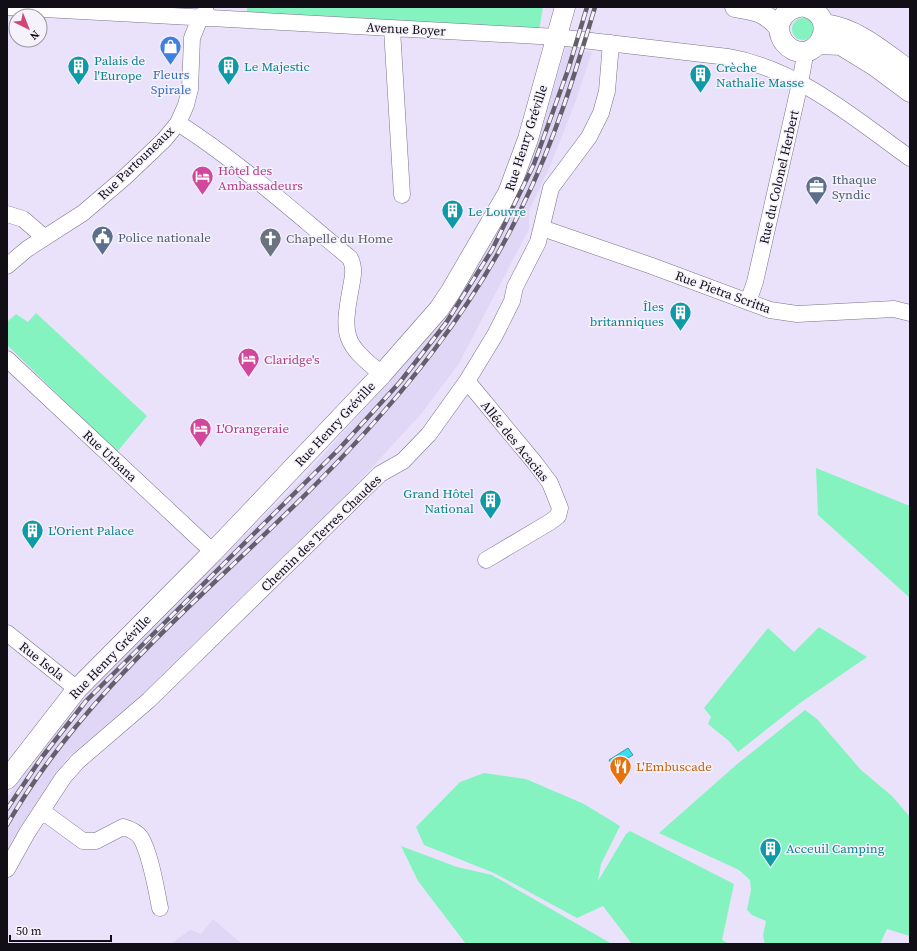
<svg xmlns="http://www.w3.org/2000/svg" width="917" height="951" viewBox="0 0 917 951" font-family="'Source Serif 4',serif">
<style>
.built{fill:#e0d6f6}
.green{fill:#85f3c0}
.water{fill:#3cddf0;stroke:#2f9faf}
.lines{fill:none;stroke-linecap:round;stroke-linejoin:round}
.minor-casing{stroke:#7a7289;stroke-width:17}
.major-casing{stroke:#7a7289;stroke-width:21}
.minor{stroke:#fff;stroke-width:16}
.major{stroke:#fff;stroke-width:20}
.rail-casing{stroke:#645f6d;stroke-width:4.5}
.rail{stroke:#f5f2fc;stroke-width:3;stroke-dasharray:9;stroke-linecap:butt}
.labels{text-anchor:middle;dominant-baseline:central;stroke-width:3;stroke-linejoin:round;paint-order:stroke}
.street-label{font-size:13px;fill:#110e16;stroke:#f5f2fc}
.culture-label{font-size:13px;fill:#0d838f;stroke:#f5f2fc;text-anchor:start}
.shop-label{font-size:13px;fill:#366cbe;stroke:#f5f2fc}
.hotel-label{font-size:13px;fill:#b23c85;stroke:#f5f2fc;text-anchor:start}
.service-label{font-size:13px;fill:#4e5e75;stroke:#f5f2fc;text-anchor:start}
.worship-label{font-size:13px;fill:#5b616d;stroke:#f5f2fc;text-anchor:start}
.food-label{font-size:13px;fill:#c56008;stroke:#f5f2fc;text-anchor:start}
</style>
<rect width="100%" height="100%" fill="#eae2fb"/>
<path class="built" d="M 566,47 L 592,52 L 575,103 L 551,164 L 529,211 L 529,229 L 458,365 L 421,414 L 353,488 L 146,691 L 67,758 L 22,825 L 7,853 L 7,797 L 76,707 L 100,678 L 298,483 L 412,355 L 519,184 L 543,122 Z
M 213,919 L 242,944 L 171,944 L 190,930 L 201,934 Z"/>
<path class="green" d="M 247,7 L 543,7 L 539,31 L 247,13 Z
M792 29a11 11 0 1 1 22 0a11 11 0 1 1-22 0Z
M 36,313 L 147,416 L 117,452 L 7,345 L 7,322 L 16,314 L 28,322 Z
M 816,468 L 910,506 L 910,598 L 818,515 Z
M 819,627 L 867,657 L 800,703 L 738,752 L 729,741 L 708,724 L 711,717 L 704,708 L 768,628 L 794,652 Z
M 805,710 L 817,719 L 861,770 L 892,796 L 910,817 L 910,936 L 887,929 L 880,944 L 765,944 L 763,936 L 766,921 L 752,915 L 747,910 L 751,890 L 750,880 L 739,870 L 659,833 L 736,765 Z
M 484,773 L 526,779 L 584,804 L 620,826 L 601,864 L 598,881 L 626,834 L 630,831 L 734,884 L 722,940 L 729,944 L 632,944 L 603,906 L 577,918 L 494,873 L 424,845 L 416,827 L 460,782 Z
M 401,846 L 457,867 L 492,875 L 612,944 L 466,944 L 418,881 Z"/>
<path class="water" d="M 628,748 L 633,755 L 613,767 L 609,760 Z"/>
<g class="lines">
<defs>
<path id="minor" d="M 7,7 L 557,37 L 728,57 C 798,69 854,118 910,158
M 392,29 L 402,195
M 178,123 C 239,162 294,212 350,258 C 355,268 353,276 351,287 C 342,336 343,343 382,374
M 7,214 L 23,219 L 44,237
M 542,228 L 652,266 L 770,310 L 797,314 L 894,309 L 910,313
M 7,266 L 27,249 L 83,213 L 124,178 L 164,140 L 178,123 L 186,105 L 190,89 L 192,38 L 200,18 L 206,11
M 748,302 L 755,282 L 800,83 L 804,61 L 804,52
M 7,359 L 213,552
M 467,381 L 535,463 L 550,483 L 560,508 L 558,516 L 550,522 L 486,560
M 7,633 L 77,689
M 42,811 L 83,841 L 96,841 L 123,827 C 130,829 137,832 141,838 C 151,856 156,888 160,908
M 7,869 L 27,833 L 63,778 L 78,761 L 149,700 L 380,474 L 403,461 L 429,434 L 467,381 L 495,335 L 512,301 L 515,287 L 538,242 L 551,188 L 589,137 L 601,113 L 607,91 L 611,43"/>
<path id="major" d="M 735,7 C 755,10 766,12 779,28
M 799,7 C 785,9 775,23 781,37 C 783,43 788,47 793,50 C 821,62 839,15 805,7
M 824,24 C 857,28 884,52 910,71
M 819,44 L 841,45 L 875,66 L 910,92
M 7,779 L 77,689 L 213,552 L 382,374 L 439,309 L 451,291 L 508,193 L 528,139 L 565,7"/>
</defs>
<use href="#minor" class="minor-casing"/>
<use href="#major" class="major-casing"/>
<use href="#minor" class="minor"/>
<use href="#major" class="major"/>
<defs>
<path id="rail" d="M 7,809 L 42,757 L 86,701 L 339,449 L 400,382 L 446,323 L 492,250 L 534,164 L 568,70 L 587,7
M 7,825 C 85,689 212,590 320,480 C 401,398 474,309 523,205 C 554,142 575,74 595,7"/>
</defs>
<use href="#rail" class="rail-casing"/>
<use href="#rail" class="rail"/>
</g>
<defs>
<symbol id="shop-pin" viewBox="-11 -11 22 30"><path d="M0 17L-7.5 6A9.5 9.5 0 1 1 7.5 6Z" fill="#3f7fe0" stroke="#f5f2fc"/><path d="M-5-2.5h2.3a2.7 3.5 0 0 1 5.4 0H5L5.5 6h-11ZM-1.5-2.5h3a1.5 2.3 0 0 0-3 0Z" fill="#fff"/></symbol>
<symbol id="building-pin" viewBox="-11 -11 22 30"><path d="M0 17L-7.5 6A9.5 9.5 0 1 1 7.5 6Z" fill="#0f9aa8" stroke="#f5f2fc"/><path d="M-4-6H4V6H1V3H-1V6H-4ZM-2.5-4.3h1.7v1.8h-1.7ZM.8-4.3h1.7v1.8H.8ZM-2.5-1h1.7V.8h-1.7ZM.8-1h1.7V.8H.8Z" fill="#fff"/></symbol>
<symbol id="hotel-pin" viewBox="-11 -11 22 30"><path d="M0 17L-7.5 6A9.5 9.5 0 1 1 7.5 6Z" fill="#d1479c" stroke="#f5f2fc"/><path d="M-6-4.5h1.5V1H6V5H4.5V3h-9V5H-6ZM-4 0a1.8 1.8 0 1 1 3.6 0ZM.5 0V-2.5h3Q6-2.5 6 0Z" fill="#fff"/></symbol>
<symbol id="office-pin" viewBox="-11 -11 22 30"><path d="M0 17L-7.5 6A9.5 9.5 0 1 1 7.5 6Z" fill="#5c6f8a" stroke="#f5f2fc"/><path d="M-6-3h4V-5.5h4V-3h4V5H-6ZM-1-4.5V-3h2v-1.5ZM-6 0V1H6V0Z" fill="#fff"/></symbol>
<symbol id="civic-pin" viewBox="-11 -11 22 30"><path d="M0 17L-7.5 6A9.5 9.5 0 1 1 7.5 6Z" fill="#5c6f8a" stroke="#f5f2fc"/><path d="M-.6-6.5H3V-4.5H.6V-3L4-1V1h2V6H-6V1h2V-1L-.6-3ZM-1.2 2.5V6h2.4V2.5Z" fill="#fff"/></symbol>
<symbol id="church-pin" viewBox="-11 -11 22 30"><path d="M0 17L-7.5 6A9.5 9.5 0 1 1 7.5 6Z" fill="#6b7280" stroke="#f5f2fc"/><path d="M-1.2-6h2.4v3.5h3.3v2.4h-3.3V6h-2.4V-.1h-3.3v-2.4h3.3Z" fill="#fff"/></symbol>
<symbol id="restaurant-pin" viewBox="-11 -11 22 30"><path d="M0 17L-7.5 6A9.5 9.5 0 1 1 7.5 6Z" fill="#e8710a" stroke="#f5f2fc"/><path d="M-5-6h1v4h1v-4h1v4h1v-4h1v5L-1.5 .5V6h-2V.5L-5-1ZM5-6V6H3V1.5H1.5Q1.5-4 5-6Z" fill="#fff"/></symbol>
</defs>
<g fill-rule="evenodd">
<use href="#shop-pin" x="158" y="34" width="25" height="34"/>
<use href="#building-pin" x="216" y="54" width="25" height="34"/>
<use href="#building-pin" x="66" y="54" width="25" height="34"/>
<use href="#building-pin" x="688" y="62" width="25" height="34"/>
<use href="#hotel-pin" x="190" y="164" width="25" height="34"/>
<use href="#office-pin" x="804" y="174" width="25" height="34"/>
<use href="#building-pin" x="440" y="198" width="25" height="34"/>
<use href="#civic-pin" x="90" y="224" width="25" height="34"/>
<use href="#church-pin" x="258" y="226" width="25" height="34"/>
<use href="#building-pin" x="668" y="300" width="25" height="34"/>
<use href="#hotel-pin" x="236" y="346" width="25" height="34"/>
<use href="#hotel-pin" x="188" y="416" width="25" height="34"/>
<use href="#building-pin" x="478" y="488" width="25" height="34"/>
<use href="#building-pin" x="20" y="518" width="25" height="34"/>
<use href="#restaurant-pin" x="608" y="754" width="25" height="34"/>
<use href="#building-pin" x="758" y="836" width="25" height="34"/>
</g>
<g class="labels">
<g class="street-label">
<text transform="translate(406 29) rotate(3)">Avenue Boyer</text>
<text transform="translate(526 138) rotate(-72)">Rue Henry Gréville</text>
<text transform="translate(136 163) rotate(-44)">Rue Partouneaux</text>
<text transform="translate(779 177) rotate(-77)">Rue du Colonel Herbert</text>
<text transform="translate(723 292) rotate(20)">Rue Pietra Scritta</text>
<text transform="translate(335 424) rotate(-47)">Rue Henry Gréville</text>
<text transform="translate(515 441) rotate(51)">Allée des Acacias</text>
<text transform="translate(110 456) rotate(43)">Rue Urbana</text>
<text transform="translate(321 533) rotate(-44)">Chemin des Terres Chaudes</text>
<text transform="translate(110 657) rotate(-46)">Rue Henry Gréville</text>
<text transform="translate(42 661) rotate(38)">Rue Isola</text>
</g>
<g class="culture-label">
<text x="94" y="60">Palais de<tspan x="94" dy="15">l'Europe</tspan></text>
<text x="244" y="66">Le Majestic</text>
<text x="716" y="67">Crèche<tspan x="716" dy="15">Nathalie Masse</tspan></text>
<text x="468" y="211">Le Louvre</text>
<text x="664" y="306" text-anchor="end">Îles<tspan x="664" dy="15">britanniques</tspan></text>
<text x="474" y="493" text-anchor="end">Grand Hôtel<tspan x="474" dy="15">National</tspan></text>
<text x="48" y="530">L'Orient Palace</text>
<text x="786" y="848">Acceuil Camping</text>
</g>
<g class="shop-label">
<text x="171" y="74">Fleurs<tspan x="171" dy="15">Spirale</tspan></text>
</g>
<g class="hotel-label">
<text x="218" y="170">Hôtel des<tspan x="218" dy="15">Ambassadeurs</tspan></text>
<text x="264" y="359">Claridge's</text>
<text x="216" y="428">L'Orangeraie</text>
</g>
<g class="service-label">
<text x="832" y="179">Ithaque<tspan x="832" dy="15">Syndic</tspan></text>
<text x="118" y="237">Police nationale</text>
</g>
<g class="worship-label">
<text x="286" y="238">Chapelle du Home</text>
</g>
<g class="food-label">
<text x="636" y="766">L'Embuscade</text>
</g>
</g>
<rect width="917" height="951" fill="none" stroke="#110e16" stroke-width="16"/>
<g transform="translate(28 28) rotate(137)"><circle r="19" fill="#f5f2fc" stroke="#9a97a0"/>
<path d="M0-3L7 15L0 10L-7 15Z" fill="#d14577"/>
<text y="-6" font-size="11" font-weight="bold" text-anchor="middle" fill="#110e16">N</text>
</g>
<path d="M10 935v6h101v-6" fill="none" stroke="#110e16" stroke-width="2"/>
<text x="16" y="935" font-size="12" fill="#110e16" stroke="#f5f2fc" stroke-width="3" paint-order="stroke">50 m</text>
</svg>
